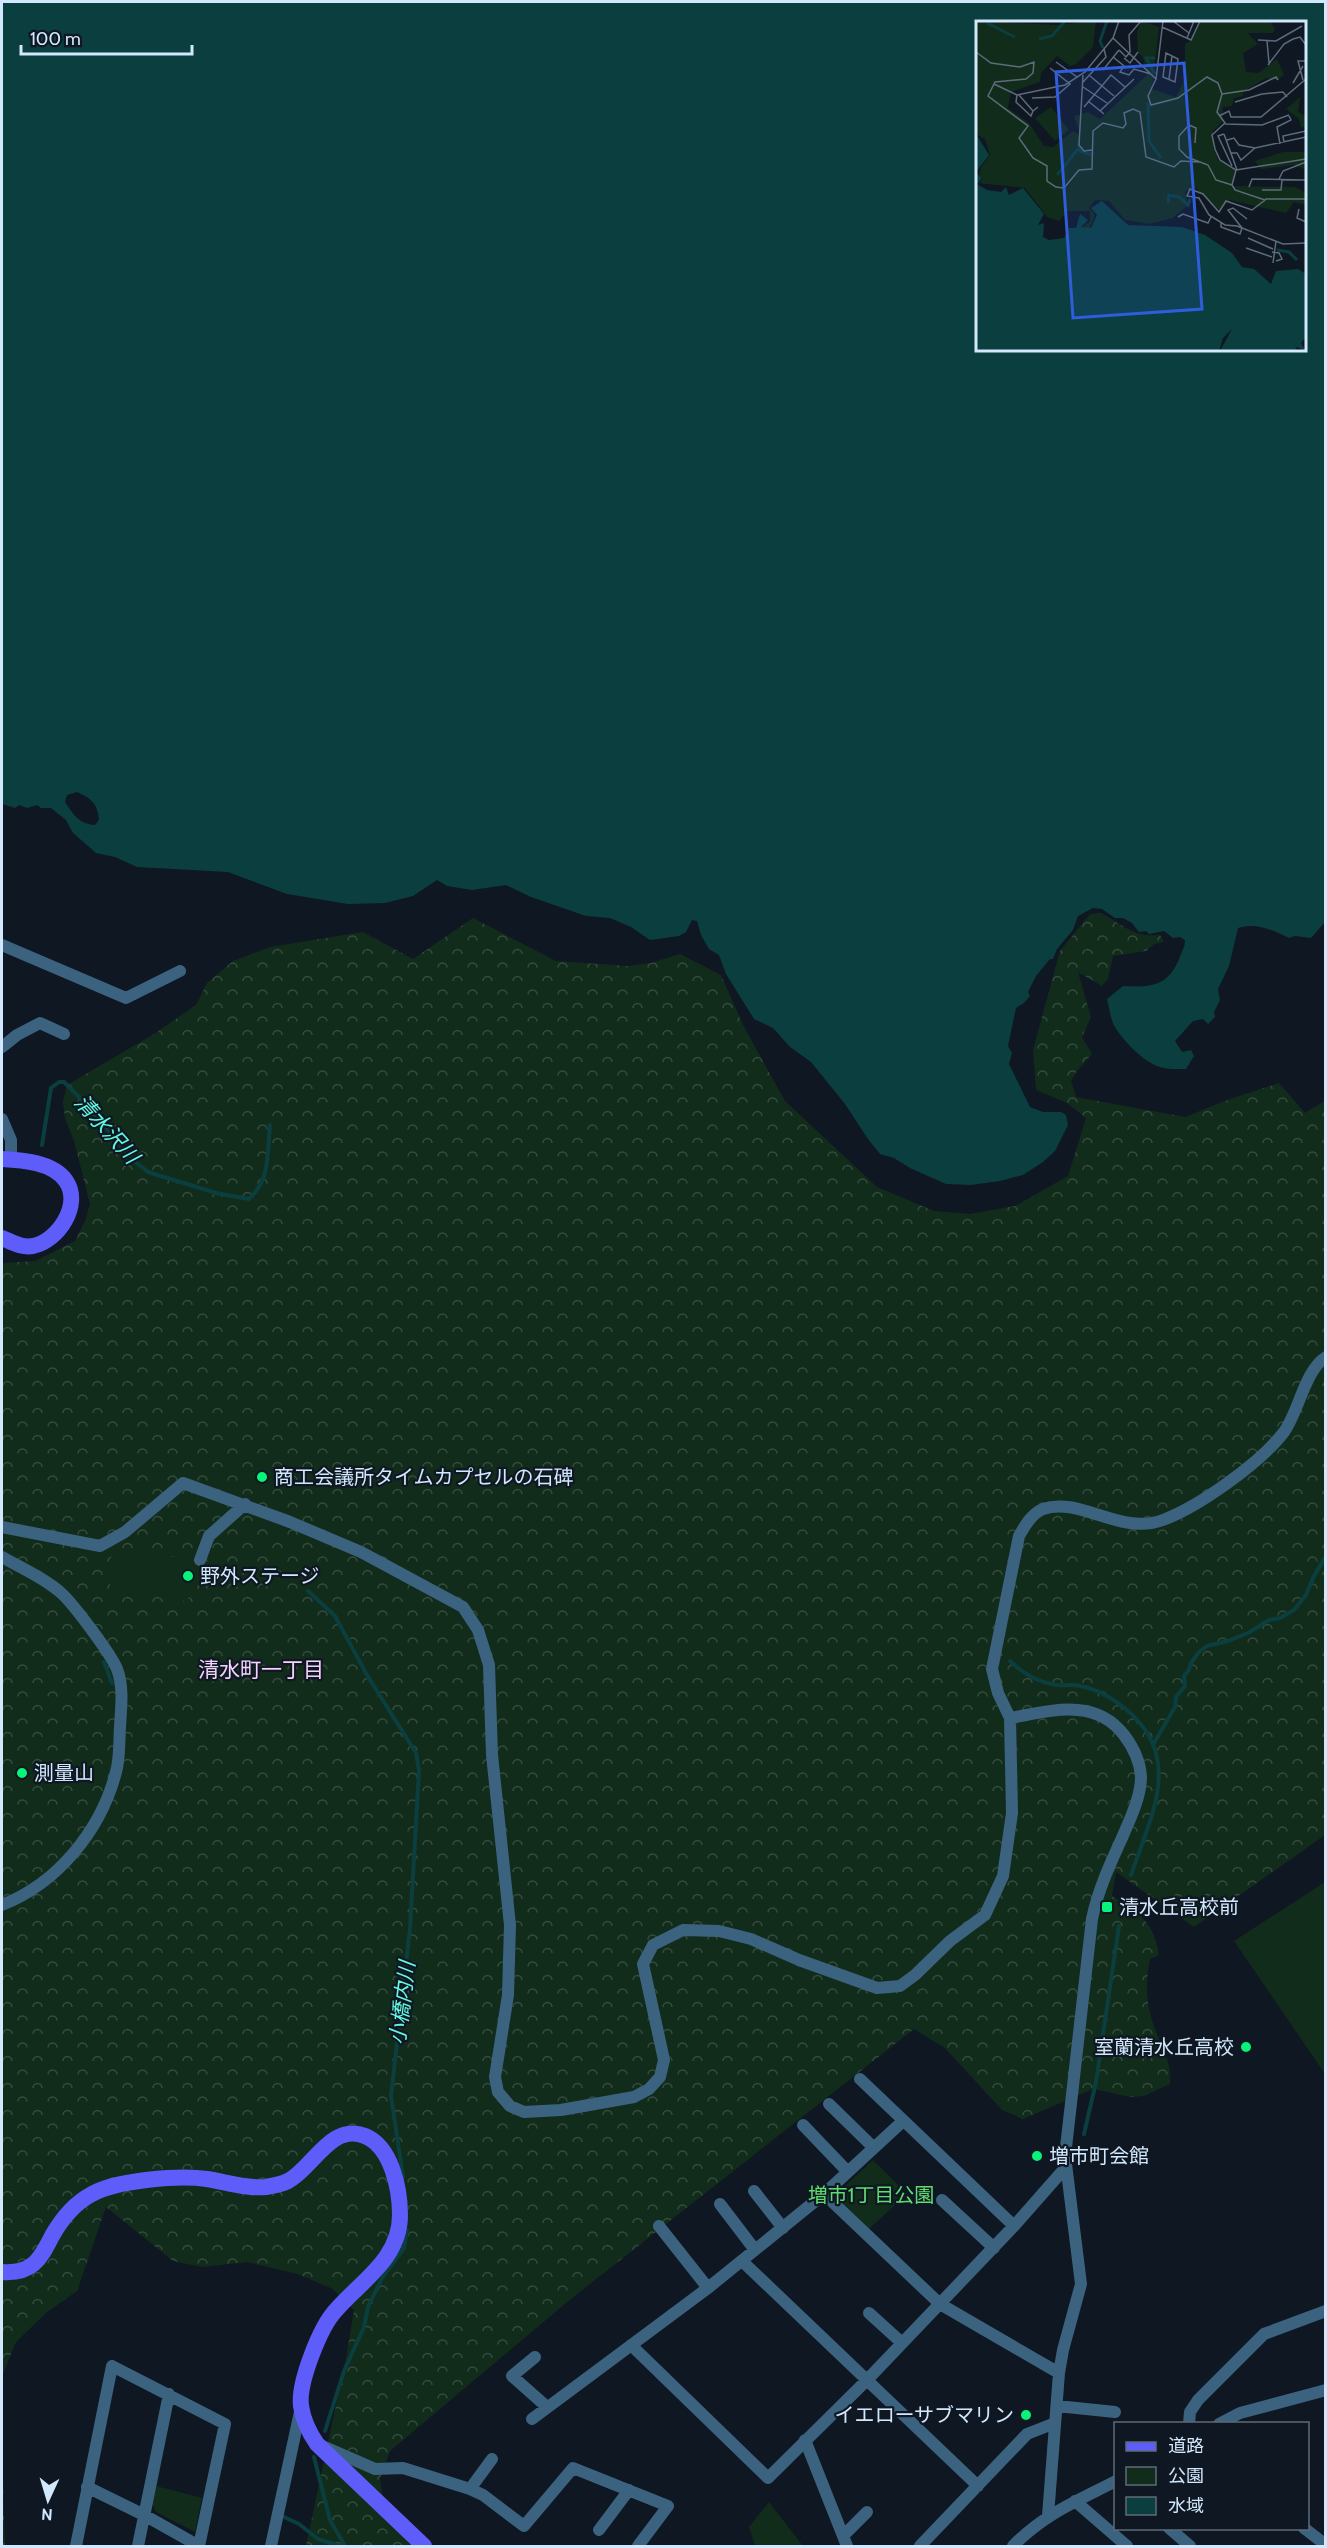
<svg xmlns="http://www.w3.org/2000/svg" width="1327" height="2548" viewBox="0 0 1327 2548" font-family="Cabin,'Noto Sans JP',sans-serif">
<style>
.forest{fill:url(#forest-crowns)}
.park{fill:#122c1b}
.water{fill:#0b3e3f;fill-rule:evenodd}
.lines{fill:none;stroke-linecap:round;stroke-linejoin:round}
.stream{stroke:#0b3e3f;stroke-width:4}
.minor{stroke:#3b6380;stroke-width:12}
.major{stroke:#5e5df9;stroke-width:16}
.poi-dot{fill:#09f279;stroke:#0f1722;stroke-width:2}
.labels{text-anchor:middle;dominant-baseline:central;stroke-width:4.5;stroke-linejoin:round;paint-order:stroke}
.poi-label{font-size:20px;fill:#d2e8fd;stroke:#0f1722;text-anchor:start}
.park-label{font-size:20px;fill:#60db70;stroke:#0f1722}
.water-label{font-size:21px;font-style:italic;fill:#64f9e2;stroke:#0f1722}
.neighbourhood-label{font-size:21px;fill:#f3d4fd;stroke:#0f1722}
.inset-river{fill:none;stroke:#0b3e3f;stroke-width:3}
.inset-road{fill:none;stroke:#5d6b7a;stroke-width:1.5}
.view{fill:#2f5ddc;fill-opacity:0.15;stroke:#2f5ddc;stroke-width:3}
.inset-edge{fill:none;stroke:#d2e8fd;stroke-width:3}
</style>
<defs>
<pattern id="forest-crowns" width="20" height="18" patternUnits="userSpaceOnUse" patternTransform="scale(1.5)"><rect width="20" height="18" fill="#122c1b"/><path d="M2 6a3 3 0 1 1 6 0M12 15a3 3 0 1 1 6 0" fill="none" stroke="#344b3d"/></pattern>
</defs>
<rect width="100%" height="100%" fill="#0f1722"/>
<path class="forest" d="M 1101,913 C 1123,925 1134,938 1160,935 L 1164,942 L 1154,944 L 1146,951 L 1113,956 L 1108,979 L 1102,986 L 1078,972 L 1091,1017 L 1082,1037 L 1092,1054 L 1077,1071 L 1071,1081 L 1076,1097 L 1185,1117 L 1230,1099 L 1279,1083 L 1305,1113 L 1326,1100 L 1325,1835 L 1194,1927 L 1116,1872 L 1112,1896 C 1139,1912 1154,1922 1159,1955 L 1150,1959 C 1145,1983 1146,2006 1155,2029 C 1162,2048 1172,2063 1170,2084 L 1144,2096 L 1131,2097 L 1093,2089 L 1023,2119 L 1002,2110 L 945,2048 L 914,2029 L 572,2298 L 390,2451 L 380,2479 L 385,2513 L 416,2546 L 306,2546 L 347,2353 L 354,2310 L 333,2289 L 298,2274 L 247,2262 L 202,2267 L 173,2261 L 106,2207 L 77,2291 L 47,2312 L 16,2342 L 2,2376 L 2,1263 L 35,1261 L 75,1241 L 85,1221 L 90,1204 L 74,1141 L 65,1118 L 63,1102 L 67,1085 L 154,1034 L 196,1005 L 207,983 L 233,961 L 270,947 L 363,932 L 413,959 L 473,918 L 556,961 L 628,966 L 651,963 L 680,954 L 721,975 L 743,1025 L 785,1101 L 877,1187 L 934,1211 L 970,1214 L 1015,1206 L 1068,1176 L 1086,1118 L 1067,1103 L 1036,1090 L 1033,1050 L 1060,951 L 1090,914 Z
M 2,2438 L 5,2546 L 2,2546 Z"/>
<path class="park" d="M 120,1549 L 203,1561 L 191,1596 L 182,1602 L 110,1587 L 111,1557 Z
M 1325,1882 L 1325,2074 L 1234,1941 Z
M 873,2160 L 907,2194 L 869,2229 L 834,2196 Z
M 156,2486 L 202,2498 L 195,2532 L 156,2512 L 152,2504 Z
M 769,2502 L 803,2546 L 755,2546 L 749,2527 Z"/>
<path class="water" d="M 2,2 L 1325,2 L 1325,922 L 1311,938 L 1295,936 L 1289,938 C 1272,930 1257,922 1238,928 L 1229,966 L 1218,989 L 1220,1000 L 1214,1012 L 1215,1017 L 1208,1024 L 1203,1019 L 1193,1021 C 1187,1028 1181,1034 1175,1041 L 1182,1052 L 1191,1050 L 1194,1056 L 1186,1069 C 1177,1069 1166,1070 1157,1066 C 1143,1061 1119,1037 1113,1023 C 1110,1016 1109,1007 1107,999 L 1123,986 C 1154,988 1170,985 1181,954 C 1183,949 1185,946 1185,940 L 1180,937 L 1173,938 L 1164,931 L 1149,934 L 1146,931 L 1139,932 L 1132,923 L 1123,918 L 1115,918 L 1102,909 L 1093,908 L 1078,916 L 1073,930 L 1057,949 L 1053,959 L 1050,959 L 1036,976 L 1028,992 L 1030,996 L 1024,1003 L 1016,1008 L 1008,1046 L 1012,1053 L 1009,1064 L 1030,1107 L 1043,1112 L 1061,1112 L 1066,1115 L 1068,1125 L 1055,1151 L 1043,1162 L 1023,1175 L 1000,1181 L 971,1185 L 946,1184 L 910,1168 L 894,1158 L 880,1154 L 868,1139 L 845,1104 L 811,1062 L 790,1047 L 773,1028 L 754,1019 L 726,974 L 719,955 L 709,949 L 701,935 L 697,921 L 692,920 L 686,932 L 679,936 L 650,940 L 631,927 L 610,918 L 586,916 L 531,897 L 506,885 L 472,890 L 447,886 L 437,880 L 413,896 L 385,903 L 348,904 L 287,894 L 228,872 L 137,867 L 115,857 L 96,853 L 73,833 L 66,820 L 51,808 L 41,808 L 37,805 L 27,808 L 19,805 L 15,808 L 2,804 ZM 978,22 L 1304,22 L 1304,350 L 978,350 ZM 77,792 C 91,798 98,804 99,820 L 95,825 C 79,824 73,814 65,802 L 67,795 Z"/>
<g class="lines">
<path class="stream" d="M 42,1145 L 51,1088 L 59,1082 L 64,1082 L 87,1105 L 133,1160 L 148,1172 L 216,1193 L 249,1199 C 271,1179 267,1153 270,1125
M 308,1591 L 335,1616 L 367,1675 L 416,1753 L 419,1770 L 410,1928 L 391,2096 L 403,2177
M 1010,1661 C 1024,1674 1037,1682 1057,1685 C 1065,1686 1073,1684 1080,1686 C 1097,1689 1115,1700 1128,1711 C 1184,1759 1150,1818 1131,1875
M 104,1662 L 112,1683
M 1154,1743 L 1175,1707 L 1176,1697 L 1185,1686 L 1184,1676 L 1189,1670 L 1191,1663 L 1199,1652 L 1207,1646 L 1228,1641 L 1248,1633 L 1269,1620 L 1280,1618 L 1294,1610 L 1306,1595 L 1314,1576 L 1326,1556
M 1084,2134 L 1096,2082 L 1119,1926
M 325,2431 L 344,2371 L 364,2327 L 368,2307 L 382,2278 L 404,2248 L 407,2230
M 314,2457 L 330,2520 L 345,2546
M 284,2517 L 299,2524 L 318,2539 L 340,2546"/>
<path class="minor" d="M 2,945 L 126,998 L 180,971
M 2,1047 L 17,1035 L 40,1023 L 64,1034
M 2,1119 L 11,1140 L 11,1159
M 2,1527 L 100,1546 L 125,1532 L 183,1483 L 290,1522 L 361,1552 L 463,1607 L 478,1630 L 489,1665 L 492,1755 L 510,1925 L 508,1995 L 495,2077 L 498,2092 L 510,2106 L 524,2112 L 561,2110 L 634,2097 L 649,2089 L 660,2077 L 664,2060 L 643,1964 L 653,1945 L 683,1930 L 719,1931 L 751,1939 L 799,1960 L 877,1988 L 900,1986 L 915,1975 L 950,1941 L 985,1915 L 1003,1876 L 1012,1813 L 1010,1718 L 998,1693 L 992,1669 L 1019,1536 C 1025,1526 1031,1514 1043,1509 C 1080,1496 1120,1536 1163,1520 C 1200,1506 1260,1463 1284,1432 C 1299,1411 1305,1370 1326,1357
M 2,1557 C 21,1568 43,1577 60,1592 C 72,1602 111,1654 117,1669 C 124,1687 121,1708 120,1727 C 119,1742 120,1758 116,1772 C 101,1830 58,1883 2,1905
M 200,1560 L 209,1536 L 245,1504
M 1010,1718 C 1050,1711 1095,1697 1124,1735 C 1134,1748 1140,1761 1141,1777 C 1141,1797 1130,1819 1122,1838 C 1110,1864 1098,1890 1092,1919 L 1065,2156 L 1081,2284 L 1063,2350 L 1059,2373 L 1048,2516
M 860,2079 L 1014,2226
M 829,2104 L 873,2147
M 803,2125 L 847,2171
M 754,2191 L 783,2228
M 824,2194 L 940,2304 L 1059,2373
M 942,2200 L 994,2248
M 720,2204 L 755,2250
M 659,2226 L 708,2288
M 742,2261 L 978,2486
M 869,2313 L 902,2343
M 631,2345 L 768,2478 L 867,2380 L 1014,2226 L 1066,2167
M 535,2357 L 512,2376 L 547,2407
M 1057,2406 L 1115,2412
M 532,2419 L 708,2288 L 824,2194 L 903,2121
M 1189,2424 L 1190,2412 L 1198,2400 L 1264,2334 L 1326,2311
M 1219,2424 L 1240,2413 L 1326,2390
M 805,2440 L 847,2546
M 320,2445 L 375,2469 L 403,2468 L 470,2489 L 483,2495 L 524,2526 L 573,2468 L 668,2506 L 638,2546
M 470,2489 L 492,2459
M 1075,2501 L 1127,2546
M 1169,2528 L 1190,2546
M 1304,2528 L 1326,2545
M 599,2530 L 629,2490
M 843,2536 L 867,2512
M 76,2546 L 112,2366 L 225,2424 L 199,2546 L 144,2515 L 87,2487
M 138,2546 L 169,2394
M 271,2546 L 301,2407
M 920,2546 L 1027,2434 L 1055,2423
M 1013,2546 C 1044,2514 1077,2501 1116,2481"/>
<path class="major" d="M 2,1159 C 22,1160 53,1162 66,1181 C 82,1205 58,1241 33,1246 C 21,1248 12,1242 2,1238
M 2,2272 C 32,2274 40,2260 52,2236 C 61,2220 75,2203 92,2194 C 117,2180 179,2175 207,2179 C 226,2182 247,2189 266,2187 C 272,2186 282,2184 288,2181 C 313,2168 331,2122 365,2136 C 392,2147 400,2190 400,2215 C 400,2259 361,2281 336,2310 C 320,2327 298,2383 301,2406 C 303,2419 310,2434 317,2444 L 424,2546"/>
</g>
<g class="poi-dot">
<circle cx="262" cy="1477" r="6"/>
<circle cx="188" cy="1576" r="6"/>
<circle cx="22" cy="1773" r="6"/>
<rect x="1101" y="1901" width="12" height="12" rx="3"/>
<circle cx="1246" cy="2047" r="6"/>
<circle cx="1037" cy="2156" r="6"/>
<circle cx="1026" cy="2415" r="6"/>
</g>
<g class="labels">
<g class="poi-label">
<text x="274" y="1477">商工会議所タイムカプセルの石碑</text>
<text x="200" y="1576">野外ステージ</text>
<text x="34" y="1773">測量山</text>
<text x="1119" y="1907">清水丘高校前</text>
<text x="1234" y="2047" text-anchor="end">室蘭清水丘高校</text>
<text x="1049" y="2156">増市町会館</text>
<text x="1014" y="2415" text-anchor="end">イエローサブマリン</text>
</g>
<g class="park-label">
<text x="871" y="2195">増市1丁目公園</text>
</g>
<g class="water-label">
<text transform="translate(107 1129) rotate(48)">清水沢川</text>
<text transform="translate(402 2003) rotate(-83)">小橋内川</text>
</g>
<g class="neighbourhood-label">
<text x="261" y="1669">清水町一丁目</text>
</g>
</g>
<g transform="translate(976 21)">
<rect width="330" height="330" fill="#0f1722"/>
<path d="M 0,0 L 80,4 L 120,0 L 117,26 L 100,43 L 94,45 L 81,35 L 65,52 L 64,61 L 35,71 L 32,87 L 53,102 L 68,125 L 77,126 L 97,110 L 105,115 L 98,95 L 112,91 L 124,98 L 171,54 L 167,36 L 162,32 L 161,11 L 165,0 L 183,6 L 176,68 L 200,76 L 209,58 L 209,23 L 215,19 L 224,0 L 294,0 L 299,8 L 297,12 L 272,12 L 282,23 L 267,32 L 270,51 L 282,52 L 301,38 L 308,54 L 302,59 L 290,57 L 267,71 L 267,75 L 258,77 L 256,85 L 247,86 L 246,101 L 237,110 L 237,126 L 242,139 L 258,149 L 257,165 L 319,166 L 330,172 L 330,184 L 318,181 L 310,192 L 253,179 L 243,189 L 218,166 L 209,171 L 212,184 L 197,197 L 174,203 L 149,199 L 133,180 L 119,179 L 113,187 L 119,194 L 113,208 L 107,205 L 114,201 L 114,190 L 92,190 L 83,200 L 71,196 L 49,167 L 3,162 L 7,157 L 3,155 L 5,146 L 14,134 L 9,118 L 0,113 ZM 307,131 L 330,131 L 330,149 L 318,144 L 285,148 L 279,140 Z" fill="#122c1b"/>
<path d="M 324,76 L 322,91 L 330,95 L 330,105 L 325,107 L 323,98 L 310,88 ZM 75,86 L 93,109 L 79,120 L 59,97 Z" fill="#122c1b"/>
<path d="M 0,113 L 13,134 L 0,151 ZM 0,152 L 6,157 L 1,163 L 11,169 L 25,171 L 30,166 L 33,174 L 47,167 L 68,193 L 62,204 L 68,202 L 67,216 L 73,219 L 88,217 L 93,207 L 100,207 L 104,193 L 112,199 L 105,206 L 115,207 L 121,194 L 115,187 L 126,180 L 152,204 L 206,206 L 229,214 L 256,232 L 266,246 L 278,248 L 295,263 L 300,250 L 322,248 L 330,253 L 330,316 L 325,322 L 330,330 L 321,326 L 318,330 L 244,330 L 256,308 L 247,317 L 243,330 L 0,330 Z" fill="#0b3e3f"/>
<path class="inset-river" d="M 11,2 L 39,16M 63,18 L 76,15 L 89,0M 127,27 L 124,20 L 131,0M 179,53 L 170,37 L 179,37M 172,82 L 173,120 L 185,137M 102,122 L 104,130 L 116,134M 81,154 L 102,128M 192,182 L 193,174 L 203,176 L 212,184 L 214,178M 301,229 L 313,231 L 321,239"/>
<path class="inset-road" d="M 143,0 L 137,17 L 180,58 L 172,75 L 175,84 L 202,77 L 231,56 L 242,62 L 246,73 L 241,91 L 249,102 L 236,114 L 239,128 L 244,139 L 260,149 L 256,164 L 259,169 L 289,179 L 276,189 L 250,180 L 243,191 L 227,173 L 214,168 L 211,175 L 223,177 L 233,194 L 249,204 L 261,205 L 307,223 L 330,222M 197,0 L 213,12M 186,6 L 215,19 L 224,0M 211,17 L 218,0M 282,19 L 300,20 L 326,5M 291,20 L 293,42M 143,29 L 150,36 L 154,31 L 153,14 L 165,0M 0,31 L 15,42 L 44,46 L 58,41 L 57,52 L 50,58 L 19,61 L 12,75 L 52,105 L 43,117 L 57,137 L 71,145 L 71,160 L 80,166 L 88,167 L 103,149 L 116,148 L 117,110 L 127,102 L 147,107 L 150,103 L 148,92 L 157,88 L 164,91 L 170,136 L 198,146 L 205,140 L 224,141M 190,32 L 202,38 L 199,61 L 187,56 ZM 137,36 L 148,45 L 144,51 L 153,54 L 158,48 L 175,53M 148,37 L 154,42 L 162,31M 80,41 L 101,56M 292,44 L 308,23 L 317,18 L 324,16 L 330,24M 127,49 L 143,29M 107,54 L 103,124 L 108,130 L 116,129M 114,55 L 138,75M 180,58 L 187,0M 193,58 L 196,35M 327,59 L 322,40 L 330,40M 107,61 L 130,36 L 128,28M 317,62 L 327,45M 18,63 L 41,74 L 89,64 L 109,51 L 137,17M 107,66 L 131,82M 246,73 L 273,69 L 300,56 L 302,59M 41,74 L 40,81 L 55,95 L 57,90M 43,74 L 57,90 L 62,86M 56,77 L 79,76 L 94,63 L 74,47M 112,80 L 128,93M 259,81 L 286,73 L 307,71 L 311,76M 108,86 L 135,54 L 149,66M 124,90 L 158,58M 243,95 L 253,90 L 255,96 L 285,96 L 330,58M 249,103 L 286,104 L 313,94M 248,113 L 242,115 L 256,145M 248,113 L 261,149M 251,119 L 258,117 L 263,124 L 279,127 L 330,116M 219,122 L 220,107 L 213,104 L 203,115 L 203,128 L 211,136 L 232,144 L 240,159 L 256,164M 308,122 L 307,115 L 330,110M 304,123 L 301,106 L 315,99 L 313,95M 255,132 L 261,132 L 265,139 L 279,127M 260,149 L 330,138M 303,158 L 307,150 L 330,141M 273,166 L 276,158 L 330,159M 286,169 L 305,169 L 306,159M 289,178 L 330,178M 323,188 L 321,197 L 330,201M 202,196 L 207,193 L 232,202 L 235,196M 245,202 L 245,206 L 264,213 L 266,207 L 252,189 L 257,187 L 271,198M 272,217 L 297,228M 270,227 L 296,236M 296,231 L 303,232 L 306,238 L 300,240M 297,242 L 300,220"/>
<path class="view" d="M 208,42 L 226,288 L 97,297 L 80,51 Z"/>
<rect width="330" height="330" class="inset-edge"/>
</g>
<rect width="1327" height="2548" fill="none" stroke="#d2e8fd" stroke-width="6"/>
<rect x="1114" y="2422" width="195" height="108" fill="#0f1722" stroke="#5d6b7a" stroke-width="1.5"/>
<rect x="1126" y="2442" width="30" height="9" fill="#5e5df9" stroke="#5d6b7a" stroke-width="1.5"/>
<text x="1168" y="2452" font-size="18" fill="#d2e8fd">道路</text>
<rect x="1126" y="2467" width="30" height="18" fill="#122c1b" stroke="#5d6b7a" stroke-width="1.5"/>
<text x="1168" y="2482" font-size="18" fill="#d2e8fd">公園</text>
<rect x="1126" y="2497" width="30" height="18" fill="#0b3e3f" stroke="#5d6b7a" stroke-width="1.5"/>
<text x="1168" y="2512" font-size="18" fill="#d2e8fd">水域</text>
<g transform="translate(48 2500) rotate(184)" stroke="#0f1722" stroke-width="4.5" paint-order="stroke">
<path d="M0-4.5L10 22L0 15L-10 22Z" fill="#d2e8fd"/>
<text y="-9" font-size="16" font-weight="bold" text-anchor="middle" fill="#d2e8fd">N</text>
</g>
<path d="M21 45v9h171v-9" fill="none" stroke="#d2e8fd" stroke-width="3"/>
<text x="30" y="45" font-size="18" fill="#d2e8fd" stroke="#0f1722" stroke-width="4.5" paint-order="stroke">100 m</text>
</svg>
